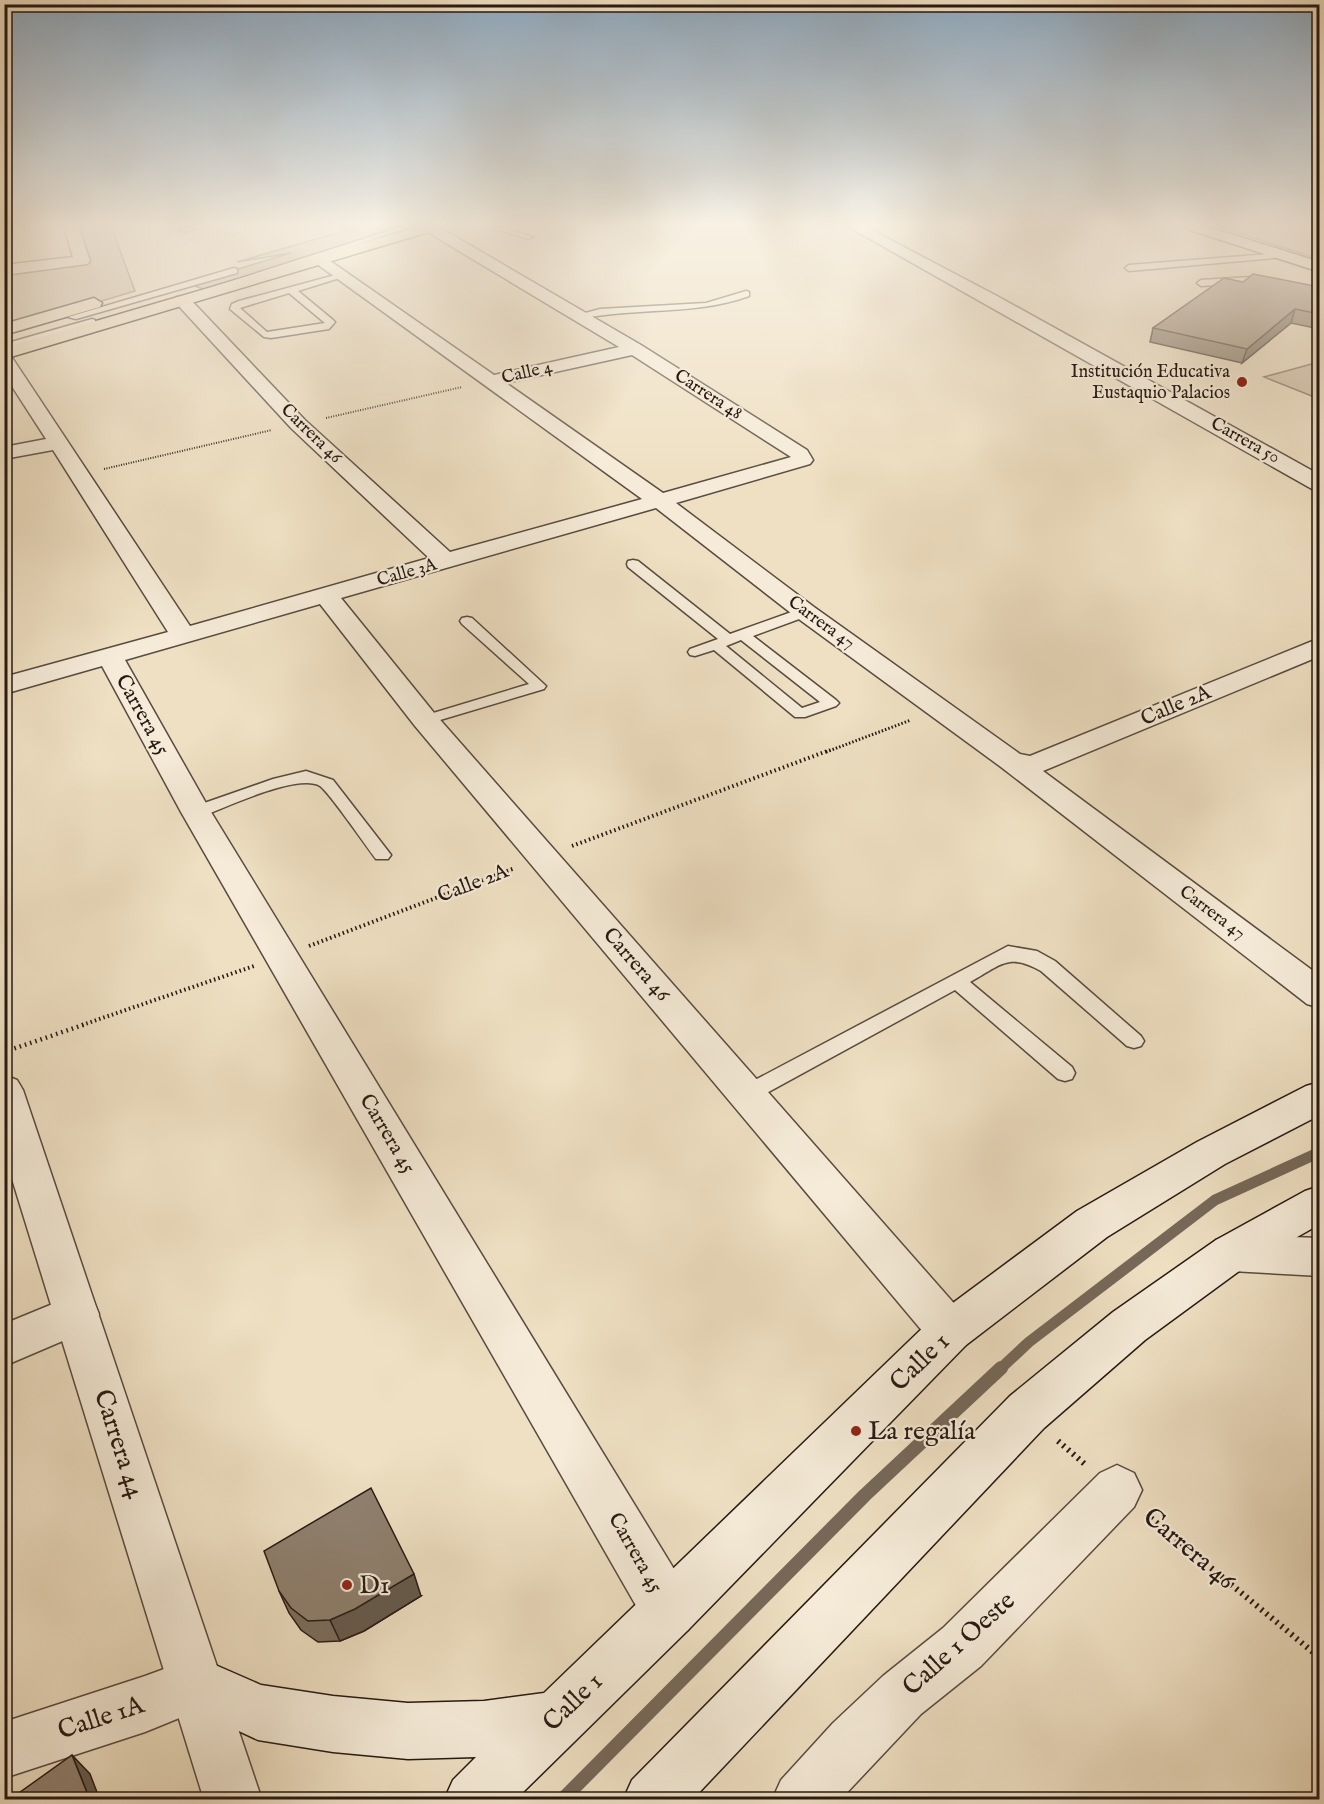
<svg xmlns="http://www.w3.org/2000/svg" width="1324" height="1804" viewBox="0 0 1324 1804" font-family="'IM FELL English',serif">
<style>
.green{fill:#cdbea5;stroke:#7a6c5c;stroke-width:1.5}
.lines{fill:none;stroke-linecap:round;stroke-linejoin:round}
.stream-far1{stroke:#766859;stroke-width:11}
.stream{stroke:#766859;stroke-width:14}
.service-casing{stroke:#584b3f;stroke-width:3}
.minor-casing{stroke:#584b3f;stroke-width:3}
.tertiary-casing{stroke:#584b3f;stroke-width:3}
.secondary-casing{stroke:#261913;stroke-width:3}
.primary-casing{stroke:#261913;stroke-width:3}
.path-far4{stroke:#261913;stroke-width:2;stroke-dasharray:1 1.5;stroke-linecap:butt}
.path-far3{stroke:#261913;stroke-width:3;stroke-dasharray:1.5 2;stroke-linecap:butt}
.path-far2{stroke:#261913;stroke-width:4;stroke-dasharray:1.5 3;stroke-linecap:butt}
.path-far1{stroke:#261913;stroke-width:4.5;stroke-dasharray:1.5 4;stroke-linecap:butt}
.path{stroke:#261913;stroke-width:6;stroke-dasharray:2 4.5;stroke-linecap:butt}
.service{fill:#f5ebd8;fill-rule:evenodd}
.minor{fill:#f5ebd8;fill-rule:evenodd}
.tertiary{fill:#f5ebd8;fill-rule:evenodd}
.secondary{fill:#f5ebd8;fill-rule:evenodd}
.primary{fill:#efe0c3;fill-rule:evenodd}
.wall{fill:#7b6e5f;stroke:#261913;stroke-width:1.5}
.shaded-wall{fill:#645a4e;stroke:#261913;stroke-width:1.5}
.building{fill:#8f806f;stroke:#261913;stroke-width:1.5}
.poi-dot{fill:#8f2418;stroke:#f5ebd8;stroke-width:2}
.labels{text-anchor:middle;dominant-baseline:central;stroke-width:4.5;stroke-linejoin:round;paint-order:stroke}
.far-poi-label{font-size:18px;fill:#261913;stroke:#f5ebd8;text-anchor:end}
.far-street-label{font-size:18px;fill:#261913;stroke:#f5ebd8}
.street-label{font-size:21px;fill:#261913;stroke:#f5ebd8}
.near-street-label{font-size:26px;fill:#261913;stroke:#f5ebd8}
.near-poi-label{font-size:26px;fill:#261913;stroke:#f5ebd8;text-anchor:start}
</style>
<rect width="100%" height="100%" fill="#efe0c3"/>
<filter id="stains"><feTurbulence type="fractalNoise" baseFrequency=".00333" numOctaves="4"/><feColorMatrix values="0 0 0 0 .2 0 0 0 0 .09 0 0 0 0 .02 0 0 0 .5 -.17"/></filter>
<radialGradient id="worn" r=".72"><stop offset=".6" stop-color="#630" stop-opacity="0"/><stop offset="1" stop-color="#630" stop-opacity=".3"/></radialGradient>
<path class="green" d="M 71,226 L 111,226 L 135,291 L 5,330 L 5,270 L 82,261 Z
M 361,226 L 434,226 L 280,270 L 303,258 L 206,290 L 189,284 L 291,253 L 237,262 Z
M 1217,226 L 1319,226 L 1319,259 Z
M 1319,362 L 1319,399 L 1264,377 Z"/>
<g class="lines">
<path class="stream-far1" d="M 999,1370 L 1029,1342 L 1215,1200 L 1320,1152"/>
<path class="stream" d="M 562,1800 L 865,1495 L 1001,1368"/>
<defs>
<path id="service" d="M 194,226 L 206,226 L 184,232 L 180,230 Z
M 341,226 L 352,226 L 357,228 L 353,230 Z
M 404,226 L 414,226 L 223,288 L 216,286 Z
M 484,226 L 495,226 L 533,237 L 529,239 Z
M 1282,253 L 1285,253 L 1285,257 L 1129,271 L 1125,268 L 1129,265 Z
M 234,268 L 237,269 L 237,273 L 76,319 L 68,317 Z
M 339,274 L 346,276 L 298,291 L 333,320 L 335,322 L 329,329 L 271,338 L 264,337 L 230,309 L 232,304 L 239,301 ZM 289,293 L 325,323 L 267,332 L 240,308 Z
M 1251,277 L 1272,283 L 1268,286 L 1251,283 L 1201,286 L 1197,283 L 1201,280 Z
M 746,291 L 749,292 L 749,296 C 694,316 636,307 579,319 L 574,316 L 600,309 L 706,303 Z
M 92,319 L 95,320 L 95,324 L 4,350 L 4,344 Z
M 633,560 L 638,561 L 730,634 L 800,609 L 810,609 L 812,612 L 810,615 L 753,636 L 836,700 L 839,703 L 836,706 L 805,717 L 795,717 L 714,650 L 695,656 L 690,655 L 688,652 L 690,649 L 718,639 L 628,567 L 627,564 L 628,561 ZM 741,640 L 820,702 L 802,708 L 726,646 Z
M 467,617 L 472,618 L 546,686 L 544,689 L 430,723 L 420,723 L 417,720 L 420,717 L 529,684 L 462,624 L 460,621 L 462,618 Z
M 306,771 L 333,780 L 388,851 L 391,855 L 388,859 L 376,859 C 366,846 329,792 320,786 C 298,773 227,807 202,816 L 190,816 L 188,812 L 190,808 L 273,779 Z
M 1008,946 L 1037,951 L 1055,961 L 1141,1036 L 1144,1041 L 1141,1046 L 1134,1048 L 1127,1046 L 1041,971 C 1008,952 1000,966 970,982 L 1072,1067 L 1075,1073 L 1072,1079 L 1065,1081 L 1058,1079 L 955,990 L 754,1100 L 747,1102 L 740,1100 L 737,1094 L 740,1088 Z"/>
<path id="minor" d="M 64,226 L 78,226 L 90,261 L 87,264 L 4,275 L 4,265 L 73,257 Z
M 423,226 L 437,226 L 641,345 L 807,450 L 813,460 L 810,464 L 676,503 L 814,607 L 1020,754 L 1030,756 L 1320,638 L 1320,656 L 1043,771 L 1320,976 L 1320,1008 L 1307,1004 L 1001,767 L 796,617 L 656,508 L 341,598 L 435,714 L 966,1317 L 972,1331 L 966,1345 L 950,1351 L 934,1345 L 415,726 L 320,604 L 125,660 L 211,812 L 688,1592 L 695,1611 L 688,1630 L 669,1637 L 650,1630 L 181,812 L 102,666 L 4,694 L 4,677 L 168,632 L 53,450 L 4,459 L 4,447 L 46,439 L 4,374 L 4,354 L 10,355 L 13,359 L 190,626 L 429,558 L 291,428 L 176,303 L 174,300 L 176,297 L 188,297 L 305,420 L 450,552 L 642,499 L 310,259 L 313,256 L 323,256 L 494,375 L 619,347 L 424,230 ZM 632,355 L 791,457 L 663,493 L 506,383 Z
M 1231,1235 L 1320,1238 L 1320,1276 L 1231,1271 L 1216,1266 L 1210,1253 L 1216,1240 Z
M 77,1294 L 93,1300 L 99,1314 L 93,1328 L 4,1366 L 4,1324 Z
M 1117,1465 L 1134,1473 L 1142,1490 L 1134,1507 L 981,1666 L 921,1714 L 840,1800 L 772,1800 L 781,1780 L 833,1723 L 883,1676 L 943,1628 L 1100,1473 Z
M 197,1657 L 216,1665 L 224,1684 L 216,1703 L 145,1732 L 4,1778 L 4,1722 L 145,1676 Z"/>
<path id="tertiary" d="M 847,226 L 864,226 L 997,296 L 1320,475 L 1320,490 L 1312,489 Z
M 4,1075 L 17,1080 L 23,1090 L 262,1800 L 204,1800 L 4,1153 Z"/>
<path id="secondary" d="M 1185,226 L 1205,226 L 1320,262 L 1320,272 L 1187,229 Z
M 1320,1082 L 1320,1115 L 1225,1164 L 1107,1237 L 966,1345 L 688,1630 L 515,1800 L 444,1800 L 453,1780 L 476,1757 L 408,1759 L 333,1752 L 258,1740 L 178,1703 L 170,1684 L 178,1665 L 197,1657 L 261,1685 L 333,1696 L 408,1703 L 484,1701 L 544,1693 L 934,1317 L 1077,1211 L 1197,1142 L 1306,1086 Z
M 1320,1186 L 1320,1224 L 1246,1266 L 1145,1340 L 1044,1428 L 692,1800 L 623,1800 L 632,1780 L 1010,1396 L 1113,1312 L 1216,1240 L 1305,1191 Z"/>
<path id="primary" d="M 420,226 L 441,226 L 439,229 L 4,359 L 4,348 Z
M 94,298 L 102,303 L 100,307 L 4,335 L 4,324 Z"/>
</defs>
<use href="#service" class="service-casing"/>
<use href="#minor" class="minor-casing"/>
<use href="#tertiary" class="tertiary-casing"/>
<use href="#secondary" class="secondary-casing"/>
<use href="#primary" class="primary-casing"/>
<path class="path-far4" d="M 326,418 L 462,387
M 104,469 L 272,430"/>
<path class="path-far3" d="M 826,752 L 911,720"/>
<path class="path-far2" d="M 572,846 L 830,750
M 309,946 L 515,868
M 82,1025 L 254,966"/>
<path class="path-far1" d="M 4,1052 L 86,1024"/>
<path class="path" d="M 1058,1441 L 1087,1466
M 1146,1514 L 1320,1658"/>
<use href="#service" class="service"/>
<use href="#minor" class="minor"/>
<use href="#tertiary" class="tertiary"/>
<use href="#secondary" class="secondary"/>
<use href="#primary" class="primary"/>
</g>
<path class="wall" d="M 1320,287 L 1320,329 L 1291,323 L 1242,363 L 1150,342 L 1153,328 Z
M 279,1591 L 421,1596 L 364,1631 L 340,1641 L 318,1642 L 301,1630 L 289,1613 Z"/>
<path class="shaded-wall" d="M 1295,309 L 1291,323 L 1242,363 L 1247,349 Z
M 414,1574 L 421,1596 L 364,1631 L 340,1641 L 330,1620 Z
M 72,1755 L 90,1774 L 100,1800 L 90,1800 Z"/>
<path class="building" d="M 1253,274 L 1320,287 L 1320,314 L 1295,309 L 1247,349 L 1153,328 L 1224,278 L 1243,282 Z
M 371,1488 L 414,1574 L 355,1609 L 330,1620 L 308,1621 L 291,1608 L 279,1591 L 264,1551 Z
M 72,1755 L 90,1800 L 9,1800 Z"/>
<linearGradient id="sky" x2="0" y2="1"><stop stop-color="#8faac1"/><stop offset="0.47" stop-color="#f8f1e4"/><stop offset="1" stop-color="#f8f1e4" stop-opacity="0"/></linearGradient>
<rect width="1324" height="478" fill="url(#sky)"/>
<g class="poi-dot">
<circle cx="1242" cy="382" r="6"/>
<circle cx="856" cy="1431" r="6"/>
<circle cx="347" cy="1585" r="6"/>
</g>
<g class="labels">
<g class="far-poi-label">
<text x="1230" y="372">Institución Educativa<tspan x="1230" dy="21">Eustaquio Palacios</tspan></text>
</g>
<g class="far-street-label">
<text transform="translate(527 373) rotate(-13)">Calle 4</text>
<text transform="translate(708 395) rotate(33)">Carrera 48</text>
<text transform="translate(311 434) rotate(44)">Carrera 46</text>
<text transform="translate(1245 441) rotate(29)">Carrera 50</text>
<text transform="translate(407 573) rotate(-16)">Calle 3A</text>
<text transform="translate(821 623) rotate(36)">Carrera 47</text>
<text transform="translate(1212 913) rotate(37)">Carrera 47</text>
</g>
<g class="street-label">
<text transform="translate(1176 706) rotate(-23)">Calle 2A</text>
<text transform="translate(142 715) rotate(61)">Carrera 45</text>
<text transform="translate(473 884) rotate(-21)">Calle 2A</text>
<text transform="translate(636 965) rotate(49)">Carrera 46</text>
<text transform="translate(387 1134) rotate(59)">Carrera 45</text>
<text transform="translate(635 1553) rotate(60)">Carrera 45</text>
</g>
<g class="near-street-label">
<text transform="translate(920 1362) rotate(-44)">Calle 1</text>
<text transform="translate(119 1444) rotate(72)">Carrera 44</text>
<text transform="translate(1189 1549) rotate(40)">Carrera 46</text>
<text transform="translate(959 1644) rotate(-42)">Calle 1 Oeste</text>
<text transform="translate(573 1702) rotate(-44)">Calle 1</text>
<text transform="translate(101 1718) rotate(-18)">Calle 1A</text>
</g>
<g class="near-poi-label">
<text x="868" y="1431">La regalía</text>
<text x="359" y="1585">D1</text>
</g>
</g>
<rect width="1324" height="1804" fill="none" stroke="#efe0c3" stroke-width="24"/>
<rect x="6" y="6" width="1312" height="1792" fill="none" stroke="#261913" stroke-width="3"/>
<rect x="12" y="12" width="1300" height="1780" fill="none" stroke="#261913" stroke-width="1.5"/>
<rect width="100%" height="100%" filter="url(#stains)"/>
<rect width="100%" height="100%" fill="url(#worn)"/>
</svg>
